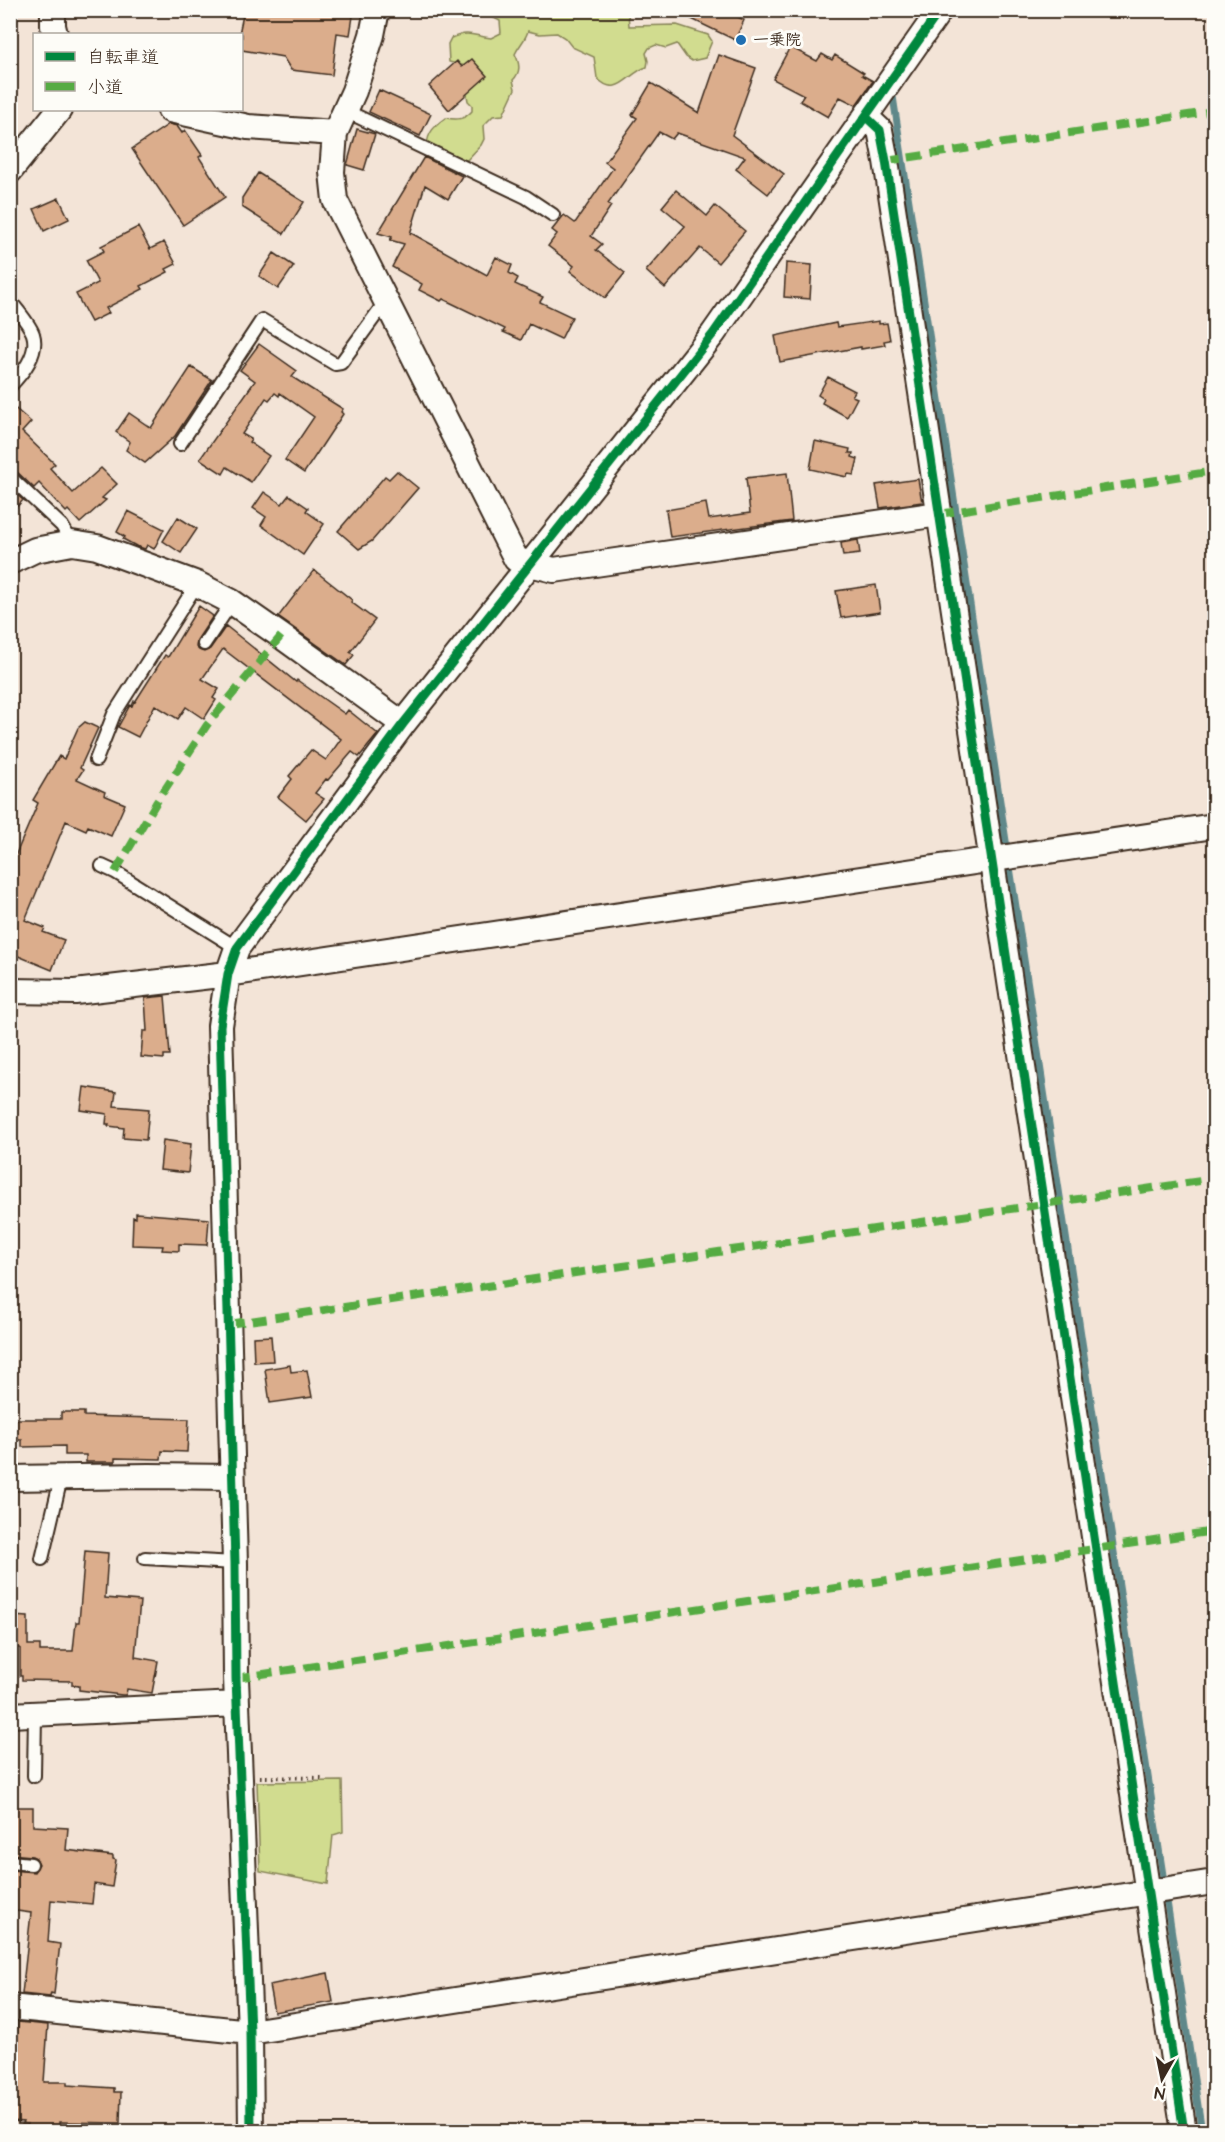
<svg xmlns="http://www.w3.org/2000/svg" width="1225" height="2142" viewBox="0 0 1225 2142" font-family="'Architects Daughter','Klee One',sans-serif">
<style>
.green{fill:#d1dc8f;stroke:#868356;stroke-width:1.5}
.lines{fill:none;stroke-linecap:round;stroke-linejoin:round}
.stream{stroke:#5f888a;stroke-width:7}
.building{fill:#dbad8c;stroke:#3b2a1e;stroke-width:1.5}
.lane-casing{stroke:#3b2a1e;stroke-width:16}
.street-casing{stroke:#3b2a1e;stroke-width:28}
.path{stroke:#3b2a1e;stroke-width:4;stroke-dasharray:1.5 4.5;stroke-linecap:butt}
.lane{stroke:#fdfcf7;stroke-width:12}
.street{stroke:#fdfcf7;stroke-width:24}
.quiet{stroke:#55ab43;stroke-width:8;stroke-dasharray:15 8;stroke-linecap:butt}
.cycleway-casing{stroke:#fdfcf7;stroke-width:13}
.cycleway{stroke:#00873e;stroke-width:9}
.poi-dot{fill:#1f6fb2;stroke:#fdfcf7;stroke-width:2}
.labels{text-anchor:middle;dominant-baseline:central;stroke-width:6;stroke-linejoin:round;paint-order:stroke}
.poi-label{font-size:16px;font-weight:bold;fill:#3b2a1e;stroke:#fdfcf7;text-anchor:start}
</style>
<rect width="100%" height="100%" fill="#f3e4d7"/>
<filter id="ink" filterUnits="userSpaceOnUse"><feTurbulence type="fractalNoise" baseFrequency=".0167" numOctaves="2"/><feDisplacementMap in="SourceGraphic" scale="12" xChannelSelector="R" yChannelSelector="G"/><feConvolveMatrix kernelMatrix="1 2 1 2 8 2 1 2 1" color-interpolation-filters="sRGB"/></filter>
<g filter="url(#ink)">
<path class="green" d="M 488,11 L 628,11 L 629,26 L 677,25 L 708,35 L 712,41 L 705,58 L 692,61 L 686,57 L 677,44 L 666,48 L 656,45 L 649,48 L 646,53 L 648,61 L 647,67 C 628,72 618,100 597,78 L 594,57 L 572,47 L 565,38 L 557,33 L 540,34 L 528,31 C 525,41 519,45 515,54 C 520,64 521,72 513,80 L 515,89 L 503,115 L 493,116 L 483,126 L 484,139 L 481,145 L 467,160 L 456,159 L 427,147 C 427,132 435,126 446,118 C 457,120 464,120 472,111 L 472,105 L 468,101 L 466,90 L 470,67 L 449,62 L 448,44 L 451,38 C 471,30 472,36 491,38 L 501,33 L 500,21 L 490,16 Z
M 342,1781 L 343,1832 L 333,1835 L 328,1884 L 260,1871 L 257,1782 Z"/>
<g class="lines">
<path class="stream" d="M 892,90 L 1202,2132"/>
</g>
<path class="building" d="M 244,10 L 354,10 L 350,35 L 337,33 L 332,75 L 291,70 L 283,57 L 242,50 L 242,34 L 239,34 Z
M 673,10 L 724,10 L 744,20 L 735,40 Z
M 790,47 L 817,61 L 822,54 L 832,60 L 835,55 L 864,73 L 862,75 L 873,81 L 856,105 L 840,97 L 828,117 L 800,101 L 804,95 L 773,79 Z
M 719,55 L 756,68 L 732,135 L 784,174 L 768,194 L 736,169 L 745,157 L 677,133 L 672,139 L 659,132 L 608,204 L 611,206 L 591,236 L 602,244 L 596,250 L 625,273 L 605,298 L 570,271 L 574,266 L 548,246 L 557,234 L 552,230 L 564,215 L 575,223 L 613,168 L 605,162 L 637,118 L 632,115 L 651,83 L 699,113 Z
M 472,59 L 487,76 L 449,110 L 429,86 L 457,61 L 462,67 Z
M 379,90 L 431,114 L 420,136 L 369,112 Z
M 169,124 L 177,126 L 182,133 L 185,130 L 202,155 L 199,157 L 225,197 L 183,225 L 132,149 Z
M 357,129 L 375,134 L 364,170 L 347,165 Z
M 424,157 L 462,176 L 448,199 L 425,185 L 410,234 L 411,233 L 487,275 L 496,257 L 512,265 L 509,273 L 518,278 L 515,284 L 543,297 L 540,302 L 572,317 L 561,339 L 529,324 L 521,340 L 503,332 L 505,329 L 443,299 L 441,301 L 419,290 L 422,284 L 392,267 L 404,244 L 390,240 L 392,237 L 378,233 Z
M 258,173 L 304,202 L 284,234 L 242,207 L 242,198 Z
M 676,190 L 707,216 L 715,206 L 745,231 L 718,263 L 700,248 L 665,288 L 646,271 L 685,226 L 662,207 Z
M 59,198 L 69,219 L 44,231 L 34,209 Z
M 138,227 L 150,249 L 164,242 L 176,264 L 166,269 L 168,272 L 141,286 L 143,289 L 106,308 L 109,313 L 91,322 L 76,294 L 98,283 L 86,260 L 104,251 L 101,246 Z
M 274,253 L 294,266 L 278,289 L 259,276 Z
M 786,263 L 812,265 L 810,299 L 784,297 Z
M 879,321 L 879,324 L 887,323 L 890,340 L 884,341 L 885,345 L 861,349 L 861,347 L 780,362 L 775,336 L 836,323 L 837,327 Z
M 259,344 L 297,371 L 292,377 L 343,409 L 341,412 L 343,414 L 304,473 L 285,460 L 314,417 L 280,393 L 279,396 L 275,393 L 269,400 L 266,398 L 242,434 L 251,439 L 249,442 L 269,456 L 251,482 L 227,467 L 223,474 L 200,459 L 255,381 L 240,370 Z
M 191,367 L 212,380 L 175,436 L 145,463 L 126,450 L 130,442 L 116,432 L 129,413 L 151,428 Z
M 828,377 L 855,391 L 852,396 L 857,398 L 847,417 L 822,403 L 824,399 L 818,395 Z
M 10,404 L 31,422 L 22,432 L 55,464 L 50,468 L 73,493 L 101,468 L 117,484 L 102,498 L 106,500 L 80,523 L 68,510 L 66,512 L 39,483 L 34,488 L 16,471 L 10,469 Z
M 815,441 L 850,449 L 849,453 L 853,453 L 852,457 L 858,459 L 854,475 L 848,474 L 847,477 L 810,469 Z
M 397,471 L 418,488 L 372,541 L 359,549 L 338,531 L 385,476 L 389,479 Z
M 787,473 L 792,521 L 670,537 L 666,510 L 706,503 L 709,519 L 750,513 L 746,478 Z
M 918,479 L 922,502 L 880,508 L 876,485 Z
M 10,489 L 23,500 L 10,514 Z
M 264,492 L 282,504 L 289,495 L 308,508 L 306,511 L 324,524 L 303,555 L 261,525 L 266,517 L 253,508 Z
M 128,511 L 164,529 L 154,549 L 147,545 L 145,549 L 136,546 L 123,539 L 125,537 L 117,532 Z
M 178,517 L 197,529 L 181,553 L 163,541 Z
M 858,540 L 860,554 L 843,556 L 841,543 Z
M 314,570 L 352,600 L 351,602 L 375,620 L 350,652 L 354,655 L 346,665 L 278,617 Z
M 876,585 L 880,612 L 841,618 L 836,591 Z
M 199,606 L 213,616 L 197,640 L 196,647 L 199,650 L 204,652 L 210,649 L 226,626 L 296,682 L 297,680 L 345,714 L 348,710 L 378,734 L 359,757 L 352,752 L 328,780 L 326,779 L 315,793 L 324,799 L 306,820 L 278,797 L 292,779 L 289,776 L 311,750 L 326,760 L 341,739 L 223,649 L 202,679 L 219,689 L 213,698 L 216,700 L 204,719 L 186,707 L 178,719 L 155,705 L 138,737 L 118,727 L 130,705 L 132,706 L 134,701 L 135,702 L 165,655 L 168,657 Z
M 85,722 L 98,728 L 80,768 L 83,770 L 77,779 L 105,792 L 104,795 L 125,804 L 111,836 L 88,826 L 86,830 L 66,821 L 25,920 L 45,928 L 43,932 L 64,940 L 52,970 L 11,953 L 10,955 L 10,868 L 38,803 L 33,800 L 59,756 L 64,759 L 78,728 Z
M 165,996 L 170,1055 L 164,1055 L 164,1059 L 141,1057 L 143,1031 L 147,1031 L 145,998 Z
M 84,1087 L 116,1092 L 114,1106 L 149,1109 L 146,1140 L 123,1138 L 124,1128 L 108,1126 L 109,1124 L 106,1124 L 107,1114 L 81,1110 Z
M 163,1140 L 191,1144 L 188,1173 L 160,1170 Z
M 136,1213 L 209,1219 L 207,1245 L 179,1244 L 179,1251 L 162,1250 L 163,1246 L 132,1245 L 133,1217 L 136,1218 Z
M 271,1336 L 273,1361 L 254,1362 L 253,1337 Z
M 290,1365 L 291,1372 L 307,1370 L 312,1397 L 270,1403 L 265,1369 Z
M 61,1412 L 84,1412 L 84,1416 L 189,1419 L 187,1452 L 162,1451 L 161,1459 L 115,1458 L 115,1462 L 86,1462 L 86,1455 L 65,1455 L 65,1446 L 22,1447 L 22,1440 L 10,1440 L 10,1419 L 61,1419 Z
M 85,1551 L 108,1553 L 105,1598 L 140,1601 L 135,1657 L 158,1661 L 152,1693 L 127,1689 L 126,1695 L 122,1695 L 79,1690 L 79,1686 L 72,1685 L 72,1681 L 22,1680 L 22,1676 L 20,1676 L 20,1648 L 11,1648 L 11,1616 L 28,1617 L 28,1645 L 40,1645 L 40,1651 L 73,1651 L 76,1622 L 79,1622 Z
M 10,1807 L 33,1807 L 33,1826 L 68,1828 L 66,1850 L 113,1856 L 113,1859 L 116,1860 L 112,1887 L 94,1884 L 92,1904 L 51,1900 L 48,1942 L 60,1944 L 54,1994 L 51,1993 L 50,1997 L 22,1994 L 31,1913 L 10,1910 L 10,1870 L 34,1872 L 39,1864 L 36,1858 L 32,1856 L 10,1854 Z
M 328,1973 L 333,2002 L 274,2012 L 269,1985 Z
M 18,2022 L 48,2025 L 44,2082 L 67,2082 L 67,2085 L 114,2088 L 114,2092 L 121,2092 L 120,2123 L 59,2122 L 59,2132 L 51,2132 L 27,2128 L 27,2124 L 22,2124 L 23,2122 L 12,2121 Z"/>
<g class="lines">
<defs>
<path id="lane" d="M 346,111 L 526,197 L 553,215
M 10,301 C 18,311 29,323 33,334 C 39,353 22,374 10,386
M 180,444 L 262,320 L 335,364 L 341,363 L 386,301
M 10,477 L 62,526 L 72,543
M 204,644 L 232,602
M 96,760 L 114,714 L 197,584
M 102,866 L 115,872 L 237,948
M 145,1558 L 235,1563
M 42,1559 L 61,1478
M 34,1776 L 35,1714
M 10,1862 L 31,1864"/>
<path id="street" d="M 53,10 L 53,26 L 55,34
M 377,10 L 372,35 L 354,91 L 335,133 L 332,172 L 335,200 L 516,559 L 530,564 L 554,570 L 939,514
M 170,110 L 248,127 L 335,133
M 866,117 L 880,130 L 886,161 L 1184,2132
M 10,171 L 59,110
M 10,562 L 35,550 L 72,543 L 97,547 L 197,584 L 232,602 L 281,636 L 403,724
M 10,991 L 75,992 L 228,974 L 1214,826
M 10,1478 L 149,1476 L 232,1477
M 10,1715 L 237,1704
M 10,2007 L 250,2032 L 1214,1882
M 251,2132 L 250,2032 L 236,1678 L 235,1563 L 220,1026 L 228,974 L 237,948 L 403,724 L 713,334 L 940,10"/>
</defs>
<use href="#lane" class="lane-casing"/>
<use href="#street" class="street-casing"/>
<path class="path" d="M 260,1777 L 323,1778"/>
<use href="#lane" class="lane"/>
<use href="#street" class="street"/>
<path class="quiet" d="M 886,161 L 1214,111
M 939,514 L 1214,471
M 115,872 L 156,803 L 207,725 L 281,636
M 229,1324 L 1214,1179
M 236,1678 L 1214,1531"/>
<defs>
<path id="cycleway" d="M 866,117 L 880,130 L 886,161 L 1184,2132
M 251,2132 L 250,2032 L 236,1678 L 235,1563 L 220,1026 L 228,974 L 237,948 L 403,724 L 713,334 L 940,10"/>
</defs>
<use href="#cycleway" class="cycleway-casing"/>
<use href="#cycleway" class="cycleway"/>
</g>
</g>
<circle class="poi-dot" cx="741" cy="40" r="6"/>
<g class="labels">
<g class="poi-label">
<text x="753" y="40">一乗院</text>
</g>
</g>
<rect width="1225" height="2142" fill="none" stroke="#fdfcf7" stroke-width="36"/>
<rect x="18" y="18" width="1189" height="2106" fill="none" stroke="#3b2a1e" stroke-width="2" filter="url(#ink)"/>
<rect x="33" y="33" width="210" height="78" fill="#fdfcf7" stroke="#afa8a0" stroke-width="1.5"/>
<rect x="45" y="52" width="30" height="9" fill="#00873e" stroke="#afa8a0" stroke-width="1.5"/>
<text x="87" y="63" font-size="18" fill="#3b2a1e">自転車道</text>
<rect x="45" y="82" width="30" height="9" fill="#55ab43" stroke="#afa8a0" stroke-width="1.5"/>
<text x="87" y="93" font-size="18" fill="#3b2a1e">小道</text>
<g transform="translate(1162 2079) rotate(189)" stroke="#fdfcf7" stroke-width="4.5" paint-order="stroke">
<path d="M0-4.5L10 22L0 15L-10 22Z" fill="#3b2a1e"/>
<text y="-9" font-size="16" font-weight="bold" text-anchor="middle" fill="#3b2a1e">N</text>
</g>
</svg>
